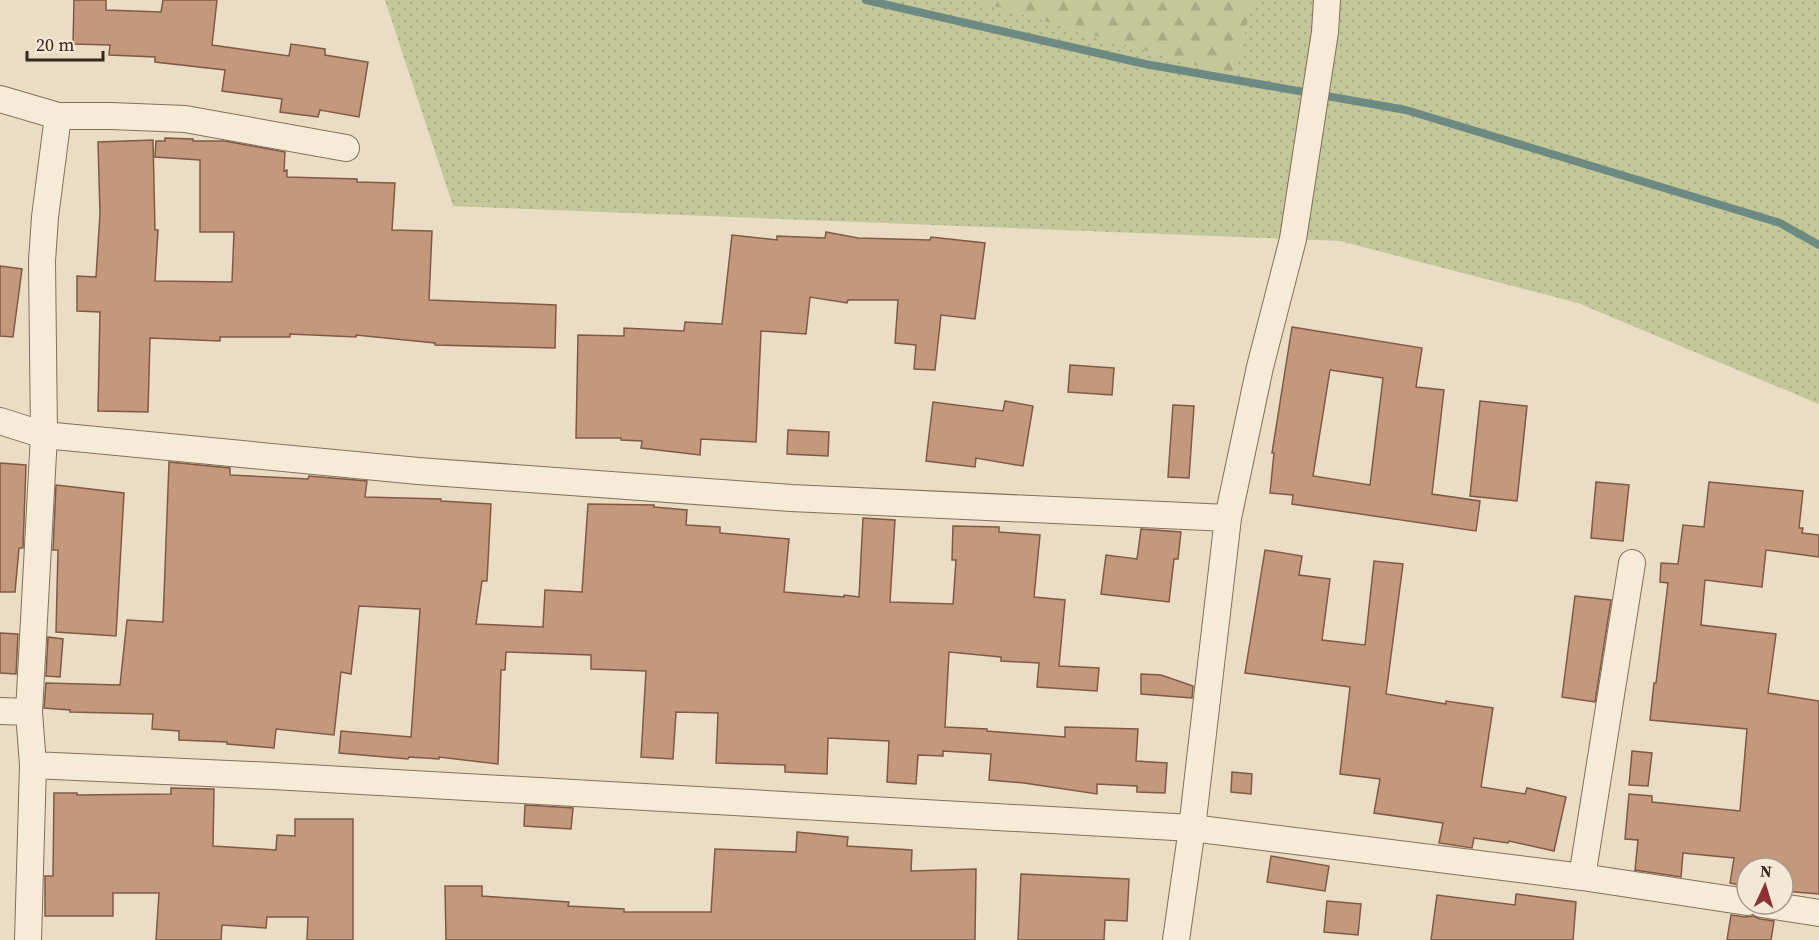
<svg xmlns="http://www.w3.org/2000/svg" width="1819" height="940" viewBox="0 0 1819 940" font-family="'Source Serif 4',serif">
<style>
.grass{fill:url(#grass-dots)}
.forest{fill:url(#forest-firs)}
.lines{fill:none;stroke-linecap:round;stroke-linejoin:round}
.stream{stroke:#6d8a82;stroke-width:8}
.building{fill:#c4987d;stroke:#805944;stroke-width:1.5;fill-rule:evenodd}
.minor-casing{stroke:#836f5c;stroke-width:28}
.minor{stroke:#f5ebd6;stroke-width:26}
</style>
<defs>
<pattern id="grass-dots" width="8" height="8" patternUnits="userSpaceOnUse" patternTransform="scale(1.5)"><rect width="8" height="8" fill="#c3c799"/><path d="M2 2h.1M6 6h.1" fill="none" stroke="#a8ab83" stroke-width="1.8" stroke-linecap="round"/></pattern>
<pattern id="forest-firs" width="22" height="20" patternUnits="userSpaceOnUse" patternTransform="scale(1.5)"><rect width="22" height="20" fill="#c3c799"/><path d="M5 1l3.5 6h-7zM16 11l3.5 6h-7z" fill="#a8ab83"/></pattern>
</defs>
<rect width="100%" height="100%" fill="#eaddc4"/>
<path class="grass" d="M 385,0 L 973,0 L 1234,77 L 1253,0 L 1819,0 L 1819,404 L 1578,303 L 1340,241 L 453,206 Z"/>
<path class="forest" d="M 973,0 L 1253,0 L 1234,77 Z"/>
<g class="lines">
<path class="stream" d="M 866,0 L 1145,64 L 1406,110 L 1780,223 L 1819,245"/>
</g>
<path class="building" d="M 74,0 L 106,0 L 106,10 L 161,12 L 163,0 L 217,0 L 212,45 L 289,56 L 291,44 L 325,49 L 325,55 L 368,62 L 359,117 L 320,110 L 318,117 L 280,112 L 282,99 L 222,91 L 225,70 L 155,62 L 155,57 L 109,55 L 110,45 L 73,44 Z
M 165,138 L 193,139 L 193,141 L 225,141 L 285,152 L 284,171 L 287,170 L 287,177 L 357,179 L 357,182 L 395,183 L 392,230 L 432,231 L 429,300 L 556,305 L 555,348 L 435,345 L 435,343 L 356,335 L 356,337 L 290,334 L 290,337 L 220,337 L 220,341 L 150,338 L 148,412 L 98,411 L 100,312 L 77,311 L 77,276 L 96,277 L 100,214 L 98,142 L 153,140 L 155,230 L 158,230 L 155,281 L 232,282 L 234,232 L 200,232 L 200,160 L 155,157 L 156,141 L 165,141 Z
M 826,232 L 858,238 L 930,240 L 931,237 L 985,243 L 975,319 L 941,315 L 935,370 L 914,369 L 916,345 L 895,343 L 898,300 L 848,300 L 847,303 L 810,297 L 806,334 L 761,331 L 756,442 L 701,439 L 700,455 L 641,448 L 642,441 L 621,440 L 621,438 L 576,438 L 578,335 L 624,336 L 624,328 L 684,331 L 685,322 L 722,324 L 732,235 L 777,240 L 777,236 L 825,238 Z
M 0,266 L 22,269 L 13,337 L 0,336 Z
M 1292,327 L 1422,348 L 1416,387 L 1444,390 L 1432,494 L 1480,501 L 1476,531 L 1292,504 L 1293,495 L 1270,493 L 1274,453 L 1272,453 ZM 1330,370 L 1383,378 L 1370,485 L 1313,476 Z
M 1070,365 L 1114,368 L 1112,395 L 1068,392 Z
M 1005,401 L 1033,406 L 1023,466 L 976,458 L 975,467 L 926,461 L 933,402 L 1003,411 Z
M 1480,401 L 1527,406 L 1517,501 L 1470,496 Z
M 1173,405 L 1194,406 L 1189,478 L 1168,477 Z
M 788,430 L 829,432 L 828,456 L 787,454 Z
M 169,462 L 230,468 L 230,475 L 308,479 L 309,476 L 367,481 L 365,497 L 441,499 L 441,501 L 491,504 L 487,581 L 482,581 L 476,624 L 543,627 L 545,590 L 582,592 L 588,504 L 654,505 L 654,507 L 687,510 L 686,525 L 720,527 L 720,533 L 789,539 L 784,592 L 844,597 L 844,595 L 859,597 L 863,518 L 895,520 L 890,602 L 953,604 L 956,560 L 952,560 L 953,526 L 999,527 L 999,532 L 1040,535 L 1034,597 L 1065,600 L 1059,666 L 1099,668 L 1097,691 L 1037,687 L 1039,663 L 1001,661 L 1001,657 L 949,652 L 945,727 L 987,729 L 987,731 L 1065,737 L 1065,727 L 1138,729 L 1136,761 L 1167,763 L 1165,793 L 1137,792 L 1137,786 L 1097,784 L 1097,794 L 1024,783 L 989,780 L 991,754 L 943,751 L 943,756 L 918,755 L 916,784 L 887,782 L 889,741 L 828,738 L 827,774 L 785,772 L 785,765 L 716,763 L 718,713 L 676,712 L 673,759 L 641,757 L 646,671 L 591,669 L 591,655 L 506,652 L 505,670 L 501,670 L 498,764 L 439,757 L 439,759 L 409,757 L 408,759 L 339,753 L 341,731 L 411,737 L 420,609 L 359,606 L 351,674 L 341,672 L 334,735 L 276,729 L 274,748 L 227,744 L 227,742 L 179,740 L 179,731 L 152,729 L 153,714 L 70,712 L 70,710 L 44,708 L 46,683 L 120,685 L 127,620 L 163,622 Z
M 0,463 L 26,465 L 23,548 L 19,548 L 15,592 L 0,592 Z
M 1596,482 L 1629,485 L 1623,541 L 1591,538 Z
M 1709,482 L 1803,491 L 1799,528 L 1803,528 L 1802,533 L 1819,535 L 1819,557 L 1766,550 L 1762,587 L 1705,580 L 1701,625 L 1776,634 L 1768,693 L 1819,701 L 1819,894 L 1783,891 L 1783,868 L 1747,868 L 1747,887 L 1730,883 L 1734,858 L 1683,853 L 1681,877 L 1635,870 L 1638,840 L 1625,839 L 1629,794 L 1652,796 L 1652,802 L 1740,811 L 1747,729 L 1650,720 L 1654,683 L 1656,683 L 1668,583 L 1660,582 L 1661,563 L 1678,564 L 1683,525 L 1704,527 Z
M 56,485 L 124,493 L 116,636 L 56,632 L 58,550 L 53,550 Z
M 1141,529 L 1181,532 L 1178,559 L 1174,559 L 1169,602 L 1101,594 L 1106,555 L 1137,559 Z
M 1265,550 L 1302,556 L 1299,575 L 1330,579 L 1322,640 L 1365,645 L 1374,561 L 1403,564 L 1386,694 L 1446,704 L 1446,701 L 1493,708 L 1481,787 L 1525,794 L 1527,788 L 1566,797 L 1554,851 L 1509,841 L 1508,843 L 1474,838 L 1472,848 L 1439,843 L 1443,823 L 1374,813 L 1380,779 L 1340,774 L 1350,687 L 1245,673 Z
M 1575,596 L 1611,600 L 1595,702 L 1562,697 Z
M 0,633 L 18,634 L 16,674 L 0,673 Z
M 48,637 L 63,639 L 60,677 L 46,676 Z
M 1141,674 L 1161,675 L 1193,686 L 1192,698 L 1141,694 Z
M 1632,751 L 1652,753 L 1648,786 L 1629,785 Z
M 1232,772 L 1252,774 L 1251,794 L 1231,792 Z
M 171,788 L 214,789 L 213,846 L 276,850 L 277,835 L 295,836 L 295,819 L 353,819 L 353,940 L 307,940 L 308,917 L 267,917 L 266,928 L 222,925 L 221,940 L 156,940 L 159,893 L 113,893 L 113,916 L 45,916 L 45,876 L 53,876 L 54,793 L 77,793 L 77,795 L 171,794 Z
M 525,805 L 573,808 L 571,829 L 524,826 Z
M 797,832 L 848,837 L 847,846 L 912,850 L 911,871 L 976,869 L 975,940 L 446,940 L 445,886 L 482,886 L 482,896 L 569,902 L 568,906 L 624,909 L 624,912 L 711,912 L 715,849 L 796,852 Z
M 1271,856 L 1329,866 L 1325,891 L 1267,882 Z
M 1021,874 L 1129,879 L 1127,921 L 1105,920 L 1104,940 L 1018,940 Z
M 1516,894 L 1576,902 L 1573,940 L 1431,940 L 1437,895 L 1515,905 Z
M 1327,901 L 1361,904 L 1358,935 L 1324,932 Z
M 1731,915 L 1745,917 L 1753,916 L 1760,919 L 1774,921 L 1771,940 L 1727,940 Z"/>
<g class="lines">
<defs>
<path id="minor" d="M 0,99 L 58,116 L 111,116 L 185,119 L 346,148
M 0,421 L 44,435 L 418,471 L 791,498 L 1228,518
M 0,711 L 29,712
M 33,765 L 273,776 L 1192,828 L 1582,877 L 1747,902
M 1582,877 L 1632,563
M 1762,904 L 1819,913
M 28,940 L 33,765 L 29,712 L 44,435 L 42,261 L 45,217 L 58,116
M 1176,940 L 1192,828 L 1228,518 L 1260,367 L 1293,239 L 1325,32 L 1327,0"/>
</defs>
<use href="#minor" class="minor-casing"/>
<use href="#minor" class="minor"/>
</g>
<g transform="translate(1765 886) rotate(4)"><circle r="28" fill="#f2e8d3" stroke="#a69b8b" stroke-width="1.5"/>
<path d="M0-4.5L10 22L0 15L-10 22Z" fill="#8c3236"/>
<text y="-9" font-size="16" font-weight="bold" text-anchor="middle" fill="#34281f">N</text>
</g>
<path d="M27 51v9h76v-9" fill="none" stroke="#34281f" stroke-width="3"/>
<text x="36" y="51" font-size="18" fill="#34281f" stroke="#f2e8d3" stroke-width="4.5" paint-order="stroke">20 m</text>
</svg>
